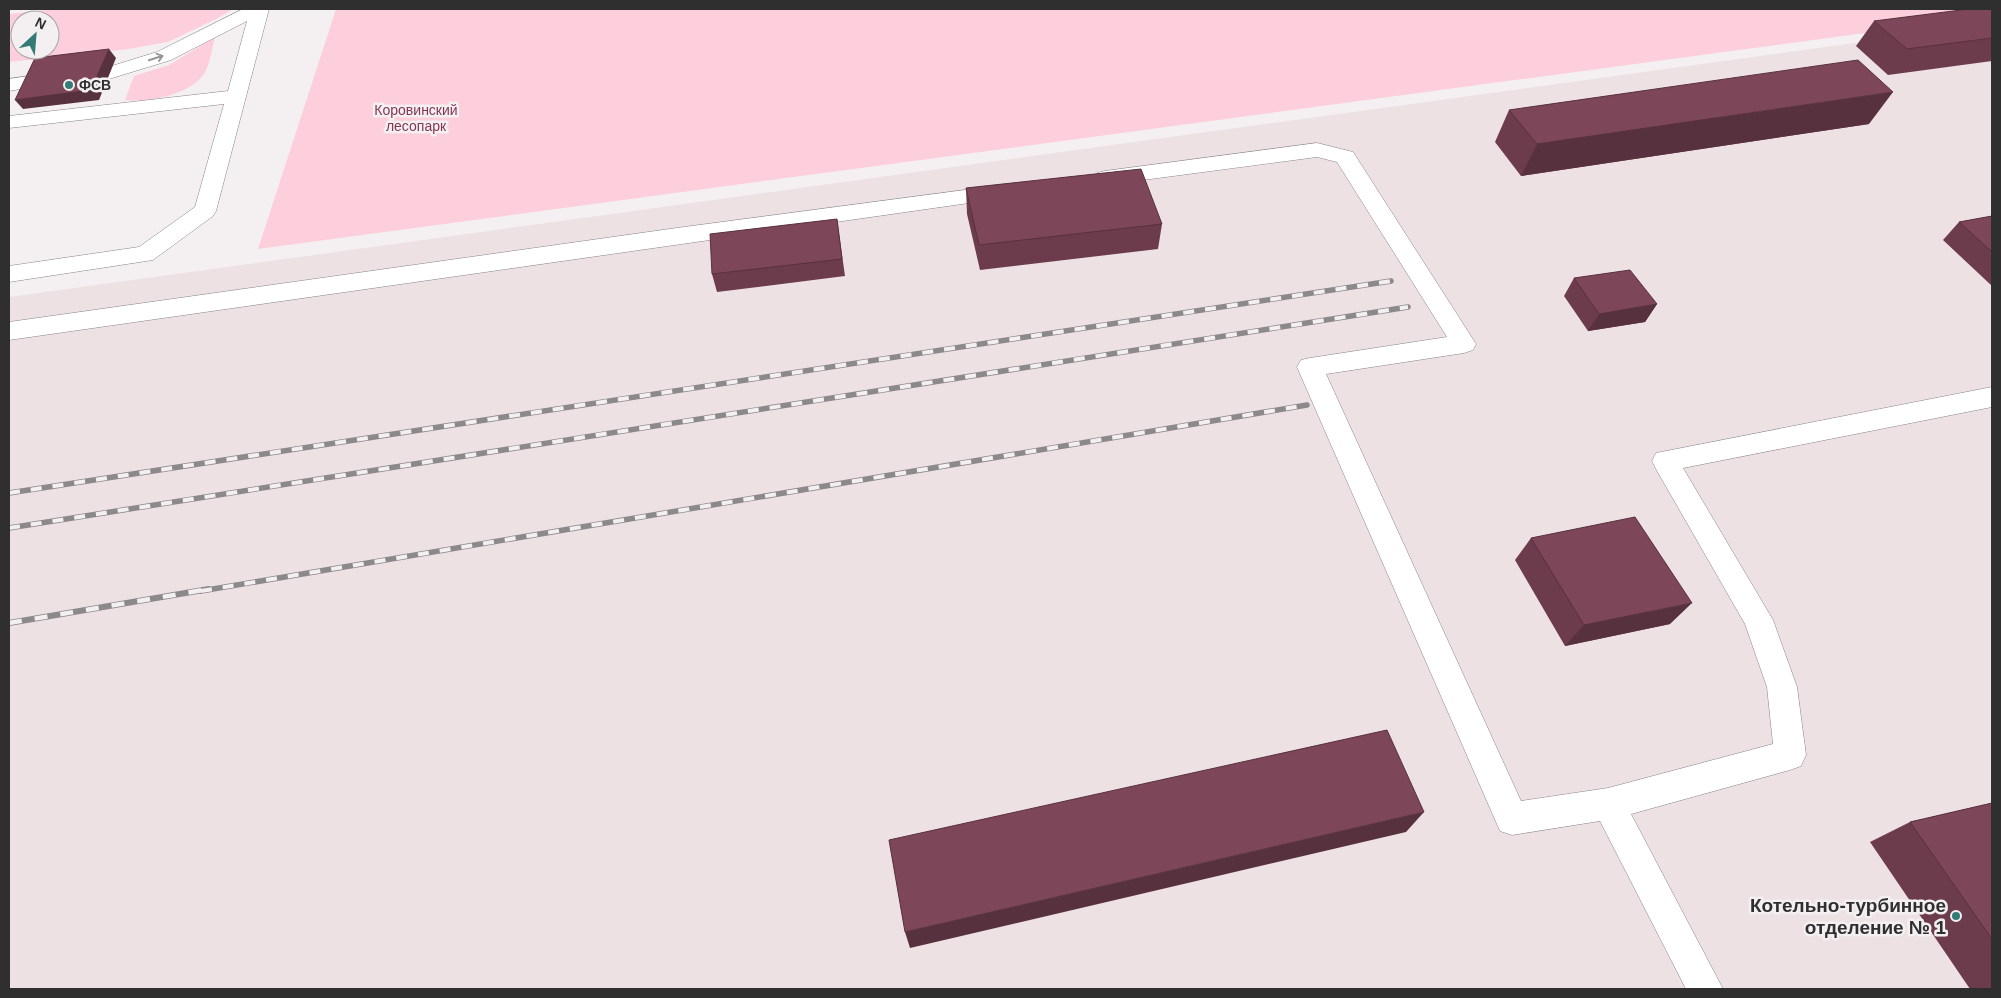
<svg xmlns="http://www.w3.org/2000/svg" width="2001" height="998" viewBox="0 0 2001 998" font-family="Helvetica,sans-serif">
<style>
.built{fill:#ede1e4}
.green{fill:#fdcfdd;fill-rule:evenodd}
.lines{fill:none;stroke-linecap:round;stroke-linejoin:round}
.minor-casing{stroke:#888485;stroke-width:1}
.minor{fill:#fff;fill-rule:evenodd}
.rail-far1-casing{stroke:#8c898a;stroke-width:5.5}
.rail-casing{stroke:#8c898a;stroke-width:6}
.rail-far1{stroke:#f4f0f1;stroke-width:4;stroke-dasharray:11;stroke-linecap:butt}
.rail{stroke:#f4f0f1;stroke-width:4.5;stroke-dasharray:13;stroke-linecap:butt}
.wall{fill:#6c3c4d}
.shaded-wall{fill:#58313e}
.building{fill:#7d4659;stroke:#58313e}
.oneway{stroke:#989797}
.poi-dot{fill:#337b77;stroke:#f4f0f1;stroke-width:2}
.labels{text-anchor:middle;dominant-baseline:central;stroke-width:5;stroke-linejoin:round;paint-order:stroke}
.far-poi-label{font-size:14px;font-weight:bold;fill:#302f2f;stroke:#f4f0f1;text-anchor:start}
.far-park-label{font-size:14px;fill:#833754;stroke:#f4f0f1}
.near-poi-label{font-size:19px;font-weight:bold;fill:#302f2f;stroke:#f4f0f1;text-anchor:end}
</style>
<rect width="100%" height="100%" fill="#f4f0f1"/>
<path class="built" d="M 1992,24 L 1992,989 L 9,989 L 9,297 Z"/>
<path class="green" d="M 54,9 L 233,9 L 218,18 L 168,42 L 129,49 L 9,62 L 9,14 ZM 20,20 L 50,20 L 50,50 L 20,50 Z
M 336,9 L 1992,9 L 1992,16 L 258,249 Z
M 215,37 C 212,48 210,65 204,74 C 190,95 147,103 125,100 L 134,76 L 169,65 Z"/>
<g class="lines">
<defs>
<path id="minor" d="M 243,9 L 269,9 L 216,211 L 213,216 L 153,260 L 9,282 L 9,266 L 139,247 L 195,207 L 224,104 L 9,128 L 9,116 L 228,91 L 247,21 L 171,60 L 109,79 L 102,77 L 99,73 L 102,69 L 157,52 Z
M 36,75 L 43,77 L 46,81 L 43,85 L 9,91 L 9,79 Z
M 1317,143 L 1353,152 L 1476,344 L 1473,350 L 1464,353 L 1326,374 L 1521,801 L 1608,788 L 1773,744 L 1767,687 L 1745,624 L 1656,469 L 1652,461 L 1656,453 L 1992,387 L 1992,407 L 1683,468 L 1773,620 L 1797,687 L 1806,755 L 1801,766 L 1790,770 L 1631,814 L 1723,989 L 1686,989 L 1600,821 L 1512,835 L 1500,831 L 1297,367 L 1301,360 L 1310,358 L 1447,337 L 1337,162 L 1317,157 L 1105,185 L 1097,183 L 1094,178 L 1097,173 L 1105,171 Z
M 1003,185 L 1011,187 L 1014,192 L 1011,197 L 9,340 L 9,322 L 684,227 Z"/>
</defs>
<use href="#minor" class="minor-casing"/>
<use href="#minor" class="minor"/>
<defs>
<path id="rail-far1" d="M 9,493 L 1391,281
M 9,528 L 1408,307
M 201,591 L 1307,405"/>
<path id="rail" d="M 9,623 L 209,589"/>
</defs>
<use href="#rail-far1" class="rail-far1-casing"/>
<use href="#rail" class="rail-casing"/>
<use href="#rail-far1" class="rail-far1"/>
<use href="#rail" class="rail"/>
</g>
<path class="wall" d="M 1992,9 L 1992,61 L 1888,75 L 1856,46 L 1874,21 Z
M 1509,110 L 1869,124 L 1521,176 L 1495,142 Z
M 966,188 L 1162,224 L 1158,249 L 980,270 L 967,214 Z
M 1992,216 L 1992,286 L 1943,240 L 1959,222 Z
M 837,219 L 845,276 L 717,292 L 712,274 Z
M 1574,278 L 1657,304 L 1645,322 L 1588,331 L 1564,296 Z
M 1531,538 L 1670,624 L 1565,646 L 1515,560 Z
M 1992,803 L 1992,989 L 1970,989 L 1870,842 L 1910,822 Z"/>
<path class="shaded-wall" d="M 109,49 L 116,58 L 99,100 L 23,109 L 15,100 Z
M 1893,92 L 1869,124 L 1521,176 L 1537,144 Z
M 1657,304 L 1645,322 L 1588,331 L 1599,314 Z
M 1692,603 L 1670,624 L 1565,646 L 1584,625 Z
M 1424,812 L 1406,832 L 910,948 L 905,932 Z"/>
<path class="building" d="M 1969,9 L 1992,9 L 1992,38 L 1907,49 L 1874,21 Z
M 109,49 L 91,90 L 15,100 L 35,58 Z
M 1858,60 L 1893,92 L 1537,144 L 1509,110 Z
M 1141,169 L 1162,224 L 979,245 L 966,188 Z
M 1992,216 L 1992,252 L 1959,222 Z
M 837,219 L 842,259 L 712,274 L 710,234 Z
M 1630,270 L 1657,304 L 1599,314 L 1574,278 Z
M 1635,517 L 1692,603 L 1584,625 L 1531,538 Z
M 1387,730 L 1424,812 L 905,932 L 889,840 Z
M 1992,803 L 1992,939 L 1910,822 Z"/>
<defs><path id="oneway-shaft" d="M-6 0H5M1.5-3L5.5 0L1.5 3" fill="none" stroke-width="1.6" stroke-linecap="round" stroke-linejoin="round" transform="scale(1.25)"/></defs>
<use class="oneway" href="#oneway-shaft" transform="translate(156 58) rotate(-18)"/>
<g class="poi-dot">
<circle cx="69" cy="85" r="5"/>
<circle cx="1956" cy="916" r="5"/>
</g>
<g class="labels">
<g class="far-poi-label">
<text x="79" y="85">ФСВ</text>
</g>
<g class="far-park-label">
<text x="416" y="110">Коровинский<tspan x="416" dy="16">лесопарк</tspan></text>
</g>
<g class="near-poi-label">
<text x="1946" y="905">Котельно-турбинное<tspan x="1946" dy="22">отделение № 1</tspan></text>
</g>
</g>
<rect width="2001" height="998" fill="none" stroke="#302f2f" stroke-width="20"/>
<g transform="translate(35 35) rotate(26)"><circle r="24" fill="#f4f0f1" stroke="#a6a3a3"/>
<path d="M0-4L9 19L0 12L-9 19Z" fill="#337b77"/>
<text y="-8" font-size="14" font-weight="bold" text-anchor="middle" fill="#302f2f">N</text>
</g>
</svg>
